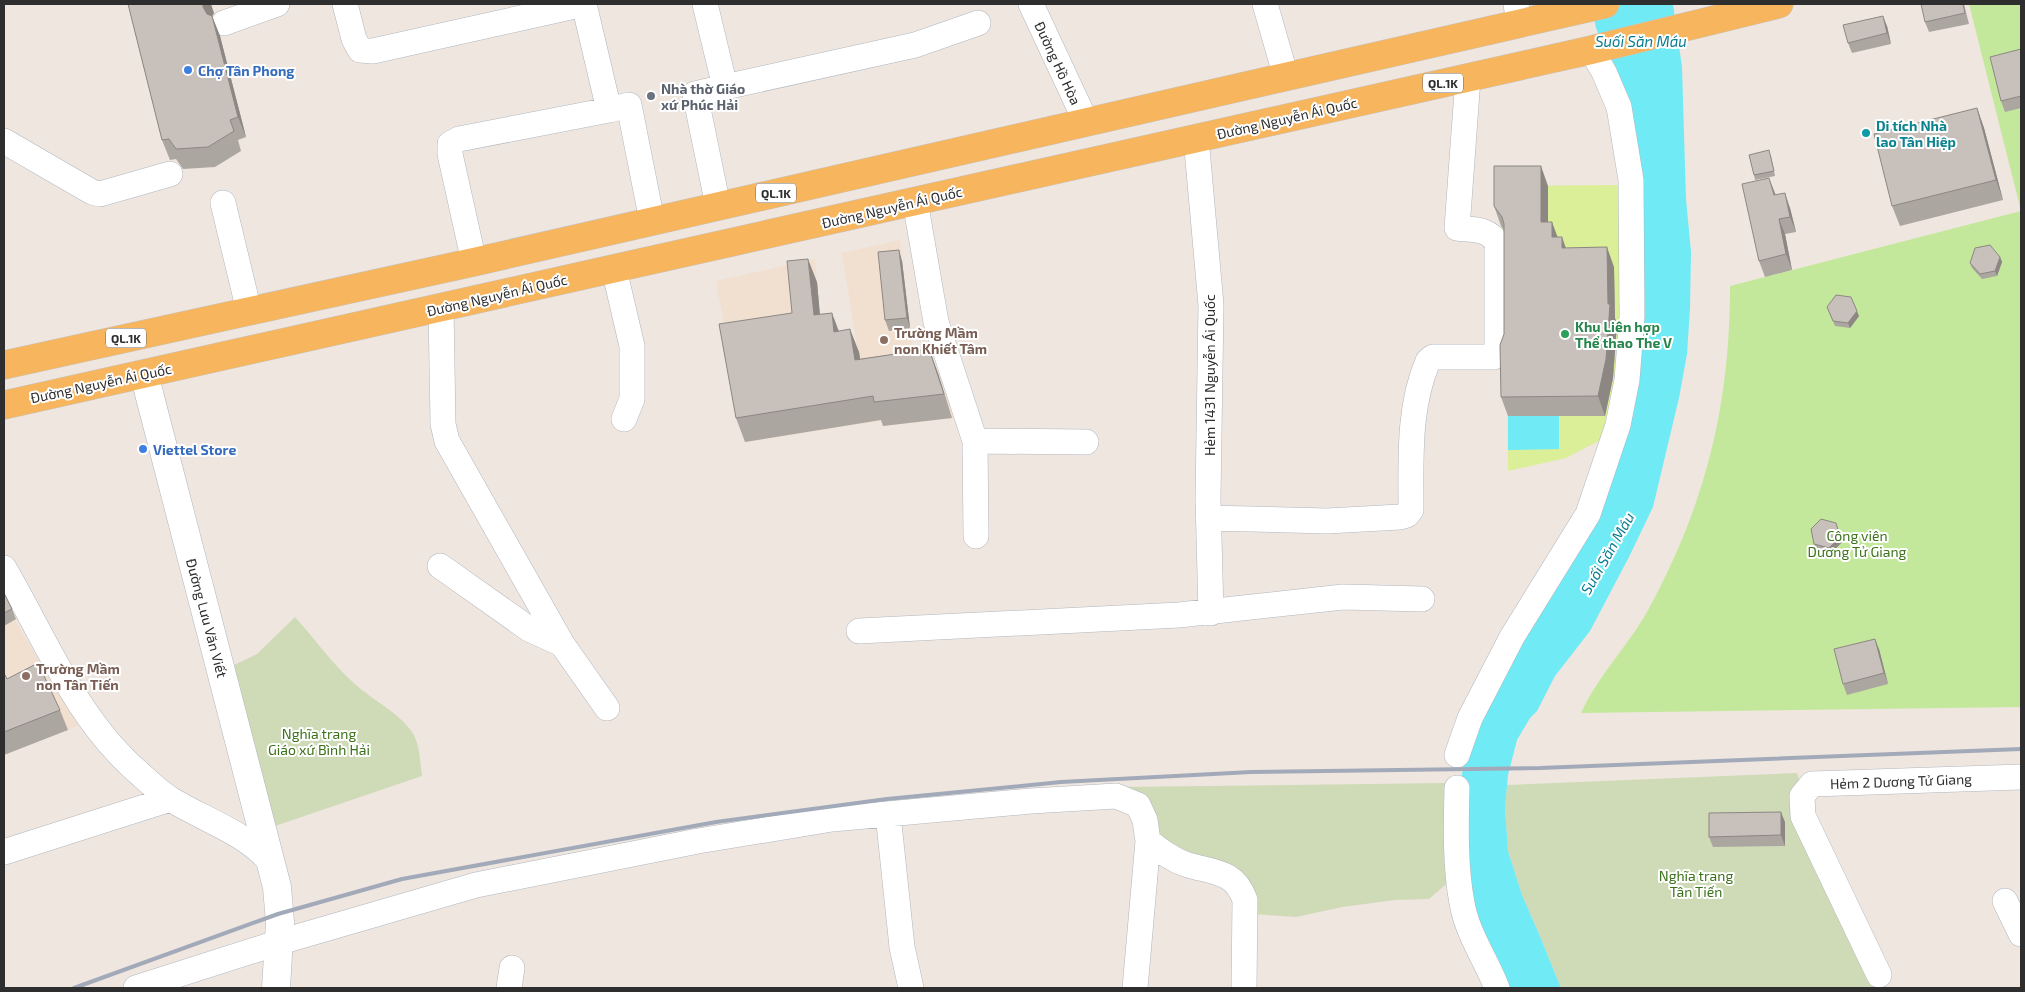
<svg xmlns="http://www.w3.org/2000/svg" width="2025" height="992" viewBox="0 0 2025 992" font-family="'Exo 2',sans-serif">
<style>
.education{fill:#f1e0d0}
.green{fill:#c4e89b}
.cemetery{fill:#cfdab7}
.pitch{fill:#daef97}
.water{fill:#70ebf5}
.lines{fill:none;stroke-linecap:round;stroke-linejoin:round}
.street-casing{stroke:#b0b6be;stroke-width:26}
.secondary-casing{stroke:#b0b6be;stroke-width:29}
.primary-casing{stroke:#c4c4c4;stroke-width:29}
.street{stroke:#fff;stroke-width:25}
.secondary{stroke:#fff;stroke-width:28}
.primary{stroke:#f7b65d;stroke-width:28}
.rail{stroke:#a2aab9;stroke-width:4}
.wall{fill:#aca6a1}
.shaded-wall{fill:#8c8783}
.building{fill:#c8c1bb;stroke:#8c8783}
.shop-dot{fill:#3f7fe0;stroke:#fff;stroke-width:2}
.worship-dot{fill:#6b7280;stroke:#fff;stroke-width:2}
.culture-dot{fill:#0f9aa8;stroke:#fff;stroke-width:2}
.leisure-dot{fill:#2e9e5b;stroke:#fff;stroke-width:2}
.education-dot{fill:#8d6e63;stroke:#fff;stroke-width:2}
.labels{text-anchor:middle;dominant-baseline:central;stroke-width:4;stroke-linejoin:round;paint-order:stroke}
.shield{fill:#fff;stroke:#6d6d6d;stroke-width:1}
.shield-label{font-size:12px;font-weight:bold;fill:#2e2e2e}
.street-label{font-size:14px;fill:#2e2e2e;stroke:#fff}
.shop-label{font-size:14px;font-weight:bold;fill:#366cbe;stroke:#fff;text-anchor:start}
.worship-label{font-size:14px;font-weight:bold;fill:#5b616d;stroke:#fff;text-anchor:start}
.culture-label{font-size:14px;font-weight:bold;fill:#0d838f;stroke:#fff;text-anchor:start}
.leisure-label{font-size:14px;font-weight:bold;fill:#27864d;stroke:#fff;text-anchor:start}
.education-label{font-size:14px;font-weight:bold;fill:#785e54;stroke:#fff;text-anchor:start}
.park-label{font-size:14px;fill:#3b7118;stroke:#fff}
.water-label{font-size:15px;font-style:italic;fill:#087d91;stroke:#fff}
</style>
<rect width="100%" height="100%" fill="#efe6e0"/>
<path class="education" d="M 900,240 L 916,376 L 942,372 L 956,418 L 883,426 L 881,421 L 745,442 L 716,281 L 815,259 L 822,339 L 858,353 L 842,253 Z
M 10,595 L 23,616 L 15,620 L 50,680 L 82,724 L 4,755 L 4,598 Z"/>
<path class="green" d="M 1969,4 L 2021,4 L 2021,707 L 1581,713 C 1598,676 1627,647 1647,612 C 1705,506 1730,407 1730,286 L 2021,211 Z"/>
<path class="cemetery" d="M 295,617 C 315,639 333,665 356,685 C 374,701 398,712 412,732 C 420,744 420,762 422,776 L 275,826 L 230,667 L 257,654 Z
M 1797,773 L 1801,784 L 1794,818 L 1875,988 L 1561,988 L 1539,934 L 1522,895 L 1508,851 L 1505,808 L 1507,785 Z
M 1446,783 L 1451,880 L 1429,899 L 1395,900 L 1342,907 L 1296,917 L 1253,914 L 1250,881 L 1161,841 L 1119,787 Z"/>
<path class="pitch" d="M 1623,185 L 1623,323 L 1606,437 L 1566,458 L 1508,471 L 1506,243 L 1501,232 L 1501,186 Z"/>
<path class="water" d="M 1591,4 L 1673,4 L 1682,67 L 1686,199 L 1691,252 L 1690,309 L 1687,354 L 1679,398 L 1653,507 L 1629,557 L 1590,631 L 1555,676 L 1537,711 L 1530,718 L 1517,740 L 1508,775 L 1505,808 L 1508,851 L 1522,895 L 1539,934 L 1561,988 L 1507,988 L 1470,903 L 1462,806 L 1462,774 L 1468,745 L 1626,427 L 1627,106 L 1596,28 Z
M 1508,416 L 1559,416 L 1559,449 L 1508,450 Z"/>
<g class="lines">
<defs>
<path id="street" d="M 345,4 L 354,39 L 360,50 L 373,51 L 584,4
M 705,4 L 725,87 L 915,45 L 978,23
M 1031,4 L 1086,122
M 1265,4 L 1286,77
M 1516,4 L 1519,24
M 224,23 L 277,4
M 609,110 L 629,105 L 652,221
M 1196,138 L 1211,305 L 1208,498 L 1211,613
M 4,141 L 92,192 L 100,194 L 170,174
M 915,201 L 936,322 L 975,441 L 976,536
M 223,203 L 249,311
M 718,206 L 695,94 L 725,87
M 474,262 L 450,154 L 450,144 L 459,139 L 609,110 L 584,4
M 614,269 L 632,346 L 632,399 L 624,419
M 441,308 L 443,424 L 447,441 L 562,644 L 607,708
M 975,441 L 1086,442
M 1208,518 L 1327,521 L 1400,517 L 1407,515 L 1411,510 C 1411,461 1408,407 1428,361 L 1433,357 L 1494,357 L 1497,354 L 1497,244 C 1490,228 1473,230 1457,228 L 1468,78
M 440,566 L 529,629 L 562,644
M 4,568 C 45,638 76,719 139,773 C 149,782 160,793 172,800 C 203,819 248,834 270,862
M 859,631 L 1179,615 L 1343,597 L 1422,599
M 1457,755 L 1470,718 L 1512,637 L 1588,514 L 1618,425 L 1627,380 L 1632,316 L 1631,180 L 1619,107 L 1604,72 L 1591,50
M 1457,788 C 1456,825 1455,867 1462,903 C 1467,933 1486,960 1497,988
M 888,814 L 902,947 L 911,988
M 1148,841 C 1159,850 1171,859 1185,864 C 1212,873 1234,869 1245,900 L 1244,988
M 4,852 L 170,799
M 2005,901 L 2021,934
M 1879,975 L 1803,816 L 1802,796 L 1812,784 L 2021,777
M 136,988 L 280,942 L 476,885 L 698,841 L 832,819 L 1031,801 L 1116,796 L 1138,805 L 1145,820 L 1148,841 L 1135,988
M 509,988 L 512,968"/>
<path id="secondary" d="M 144,374 L 277,887 L 280,922 L 276,988"/>
<path id="primary" d="M 4,365 L 474,262 L 1605,4
M 4,405 L 1591,50 L 1779,4"/>
</defs>
<use href="#street" class="street-casing"/>
<use href="#secondary" class="secondary-casing"/>
<use href="#primary" class="primary-casing"/>
<use href="#street" class="street"/>
<use href="#secondary" class="secondary"/>
<use href="#primary" class="primary"/>
<path class="rail" d="M 74,988 L 278,914 L 402,879 L 716,822 L 887,799 L 1061,782 L 1251,772 L 1540,768 L 2021,749"/>
</g>
<path class="wall" d="M 128,4 L 214,13 L 212,16 L 220,36 L 246,137 L 238,140 L 241,151 L 215,167 L 183,169 L 176,159 L 170,160 L 162,140 Z
M 1964,4 L 1969,24 L 1929,32 L 1925,22 Z
M 1887,26 L 1891,44 L 1852,53 L 1848,43 Z
M 2021,49 L 2021,108 L 2005,112 L 2001,101 Z
M 1977,108 L 1984,128 L 2003,200 L 1900,226 L 1892,206 Z
M 1771,156 L 1775,176 L 1755,180 L 1754,175 Z
M 1548,186 L 1548,222 L 1557,237 L 1566,248 L 1614,267 L 1615,318 L 1617,324 L 1613,378 L 1605,416 L 1508,416 L 1501,397 L 1504,334 L 1504,230 L 1501,226 L 1494,206 Z
M 1776,195 L 1790,208 L 1796,232 L 1785,234 L 1792,270 L 1765,277 L 1759,261 Z
M 2000,257 L 2002,262 L 1997,276 L 1982,279 L 1972,268 L 1970,263 Z
M 902,261 L 910,328 L 889,331 L 885,320 Z
M 817,282 L 820,315 L 839,331 L 859,352 L 860,359 L 929,349 L 952,418 L 883,426 L 881,420 L 745,442 L 736,418 Z
M 1827,307 L 1859,316 L 1850,328 L 1835,326 Z
M 1838,528 L 1842,542 L 1831,553 L 1816,549 L 1814,544 Z
M 4,593 L 12,609 L 16,619 L 4,626 Z
M 1879,649 L 1888,684 L 1847,695 L 1843,684 Z
M 4,673 L 7,679 L 60,710 L 68,730 L 4,755 Z
M 1785,822 L 1785,846 L 1713,847 L 1709,837 Z"/>
<path class="shaded-wall" d="M 203,4 L 211,4 L 214,13 L 210,20 L 203,7 Z
M 212,16 L 220,36 L 246,137 L 238,117 Z
M 1883,16 L 1887,26 L 1891,44 L 1887,33 Z
M 1977,108 L 1984,128 L 2003,200 L 1996,180 Z
M 1541,166 L 1548,186 L 1548,241 L 1541,222 Z
M 1769,178 L 1775,193 L 1779,211 L 1774,195 Z
M 1785,193 L 1790,208 L 1796,232 L 1790,217 Z
M 1779,219 L 1785,234 L 1792,270 L 1786,254 Z
M 1552,222 L 1559,241 L 1552,237 Z
M 1562,237 L 1569,257 L 1562,248 Z
M 1607,247 L 1614,267 L 1615,318 L 1617,324 L 1613,378 L 1605,416 L 1598,396 Z
M 899,250 L 902,261 L 910,328 L 907,318 Z
M 2000,257 L 2002,262 L 1997,276 L 1995,271 Z
M 808,259 L 817,282 L 822,339 L 814,315 Z
M 1857,311 L 1859,316 L 1850,328 L 1848,323 Z
M 832,313 L 841,337 L 834,332 Z
M 850,329 L 859,352 L 864,384 L 855,360 Z
M 929,349 L 938,373 L 952,418 Z
M 1836,523 L 1842,542 L 1831,553 L 1829,548 Z
M 1875,639 L 1879,649 L 1888,684 L 1884,673 Z
M 1781,812 L 1785,822 L 1785,846 L 1781,835 Z"/>
<path class="building" d="M 128,4 L 203,4 L 203,7 L 207,14 L 212,16 L 238,117 L 230,120 L 234,131 L 208,147 L 176,149 L 169,139 L 162,140 Z
M 1921,4 L 1963,4 L 1965,13 L 1925,22 Z
M 1883,16 L 1887,33 L 1848,43 L 1843,25 Z
M 2021,49 L 2021,96 L 2001,101 L 1990,57 Z
M 1977,108 L 1996,180 L 1892,206 L 1874,134 Z
M 1769,150 L 1774,171 L 1754,175 L 1749,155 Z
M 1494,166 L 1541,166 L 1541,222 L 1552,222 L 1552,237 L 1562,237 L 1562,248 L 1607,247 L 1608,304 L 1610,304 L 1606,359 L 1598,396 L 1501,397 L 1500,345 L 1504,334 L 1504,224 L 1502,217 L 1494,206 Z
M 1769,178 L 1774,195 L 1785,193 L 1790,217 L 1779,219 L 1786,254 L 1759,261 L 1742,184 Z
M 1990,245 L 2000,257 L 1995,271 L 1980,274 L 1970,263 L 1975,248 Z
M 899,250 L 907,318 L 885,320 L 878,252 Z
M 808,259 L 814,315 L 832,313 L 834,332 L 850,329 L 855,360 L 929,349 L 944,394 L 874,402 L 873,396 L 736,418 L 719,324 L 792,313 L 787,261 Z
M 1836,295 L 1851,297 L 1857,311 L 1848,323 L 1833,321 L 1827,307 Z
M 1821,519 L 1836,523 L 1840,537 L 1829,548 L 1814,544 L 1811,529 Z
M 4,593 L 12,609 L 4,613 Z
M 1875,639 L 1884,673 L 1843,684 L 1834,649 Z
M 38,663 L 60,710 L 4,732 L 4,673 L 7,679 Z
M 1781,812 L 1781,835 L 1709,837 L 1709,813 Z"/>
<g class="shop-dot">
<circle cx="188" cy="70" r="5"/>
<circle cx="143" cy="449" r="5"/>
</g>
<circle class="worship-dot" cx="651" cy="96" r="5"/>
<circle class="culture-dot" cx="1866" cy="133" r="5"/>
<circle class="leisure-dot" cx="1565" cy="334" r="5"/>
<g class="education-dot">
<circle cx="884" cy="340" r="5"/>
<circle cx="26" cy="676" r="5"/>
</g>
<g class="labels">
<g class="shield">
<rect x="1423" y="73.5" width="40" height="19" rx="4"/>
<rect x="756" y="183.5" width="40" height="19" rx="4"/>
<rect x="106" y="328.5" width="40" height="19" rx="4"/>
</g>
<g class="shield-label">
<text x="1443" y="83">QL.1K</text>
<text x="776" y="193">QL.1K</text>
<text x="126" y="338">QL.1K</text>
</g>
<g class="street-label">
<text transform="translate(1058 63) rotate(65)">Đường Hồ Hòa</text>
<text transform="translate(1287 118) rotate(-13)">Đường Nguyễn Ái Quốc</text>
<text transform="translate(892 207) rotate(-13)">Đường Nguyễn Ái Quốc</text>
<text transform="translate(497 295) rotate(-13)">Đường Nguyễn Ái Quốc</text>
<text transform="translate(1209 375) rotate(-90)">Hẻm 1431 Nguyễn Ái Quốc</text>
<text transform="translate(101 383) rotate(-12)">Đường Nguyễn Ái Quốc</text>
<text transform="translate(207 618) rotate(75)">Đường Lưu Văn Viết</text>
<text transform="translate(1901 781) rotate(-2)">Hẻm 2 Dương Tử Giang</text>
</g>
<g class="shop-label">
<text x="198" y="70">Chợ Tân Phong</text>
<text x="153" y="449">Viettel Store</text>
</g>
<g class="worship-label">
<text x="661" y="88">Nhà thờ Giáo<tspan x="661" dy="16">xứ Phúc Hải</tspan></text>
</g>
<g class="culture-label">
<text x="1876" y="125">Di tích Nhà<tspan x="1876" dy="16">lao Tân Hiệp</tspan></text>
</g>
<g class="leisure-label">
<text x="1575" y="326">Khu Liên hợp<tspan x="1575" dy="16">Thể thao The V</tspan></text>
</g>
<g class="education-label">
<text x="894" y="332">Trường Mầm<tspan x="894" dy="16">non Khiết Tâm</tspan></text>
<text x="36" y="668">Trường Mầm<tspan x="36" dy="16">non Tân Tiến</tspan></text>
</g>
<g class="park-label">
<text x="1857" y="535">Công viên<tspan x="1857" dy="16">Dương Tử Giang</tspan></text>
<text x="319" y="733">Nghĩa trang<tspan x="319" dy="16">Giáo xứ Bình Hải</tspan></text>
<text x="1696" y="875">Nghĩa trang<tspan x="1696" dy="16">Tân Tiến</tspan></text>
</g>
<g class="water-label">
<text x="1641" y="41">Suối Săn Máu</text>
<text transform="translate(1607 553) rotate(-60)">Suối Săn Máu</text>
</g>
</g>
<rect width="2025" height="992" fill="none" stroke="#2e2e2e" stroke-width="10"/>
</svg>
